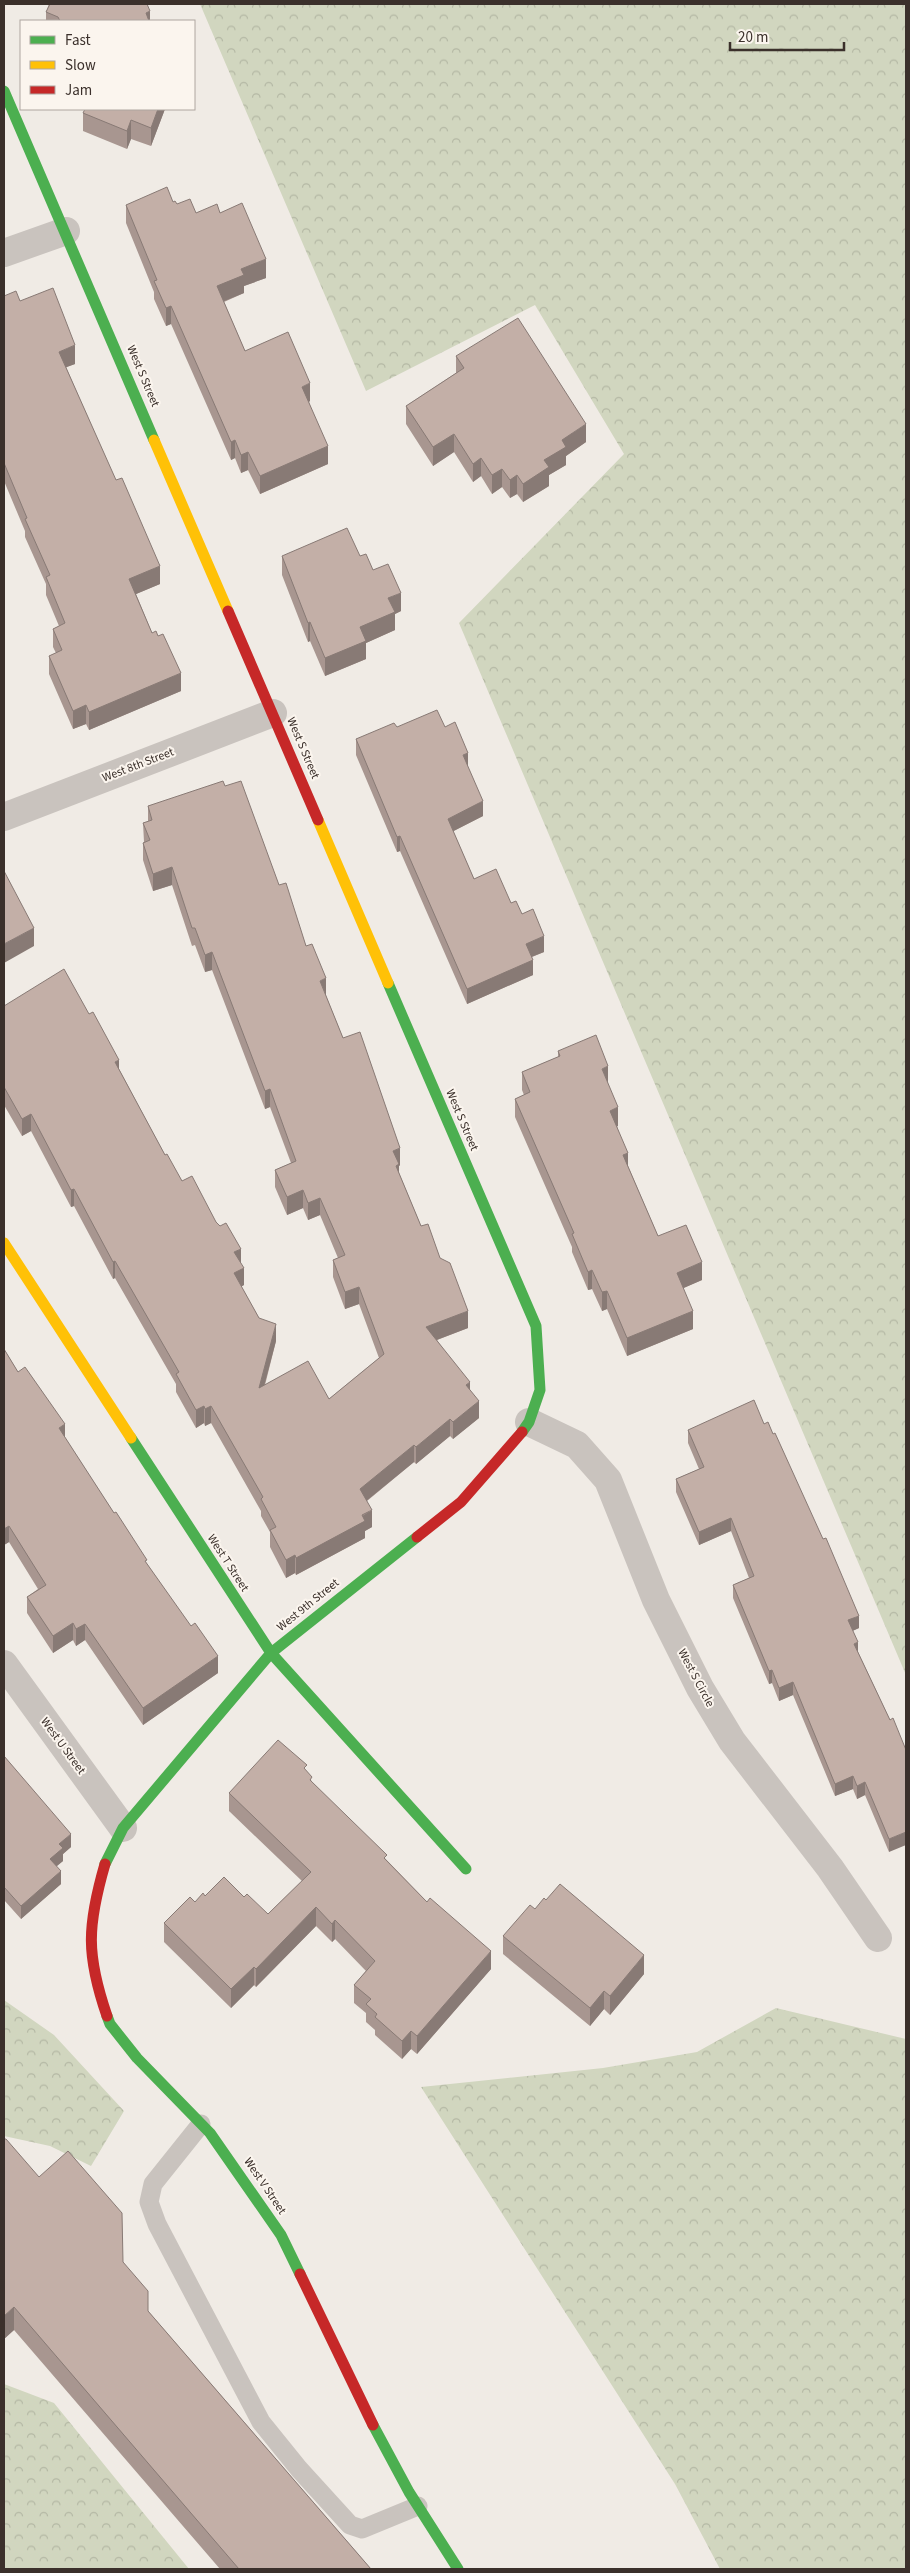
<svg xmlns="http://www.w3.org/2000/svg" width="910" height="2573" viewBox="0 0 910 2573" font-family="'Source Sans 3',sans-serif">
<style>
.forest{fill:url(#forest-crowns)}
.lines{fill:none;stroke-linecap:round;stroke-linejoin:round}
.lane{stroke:#c9c3be;stroke-width:19}
.street{stroke:#c9c3be;stroke-width:28}
.fast{stroke:#4caf50;stroke-width:11}
.slow{stroke:#ffc107;stroke-width:11}
.jam{stroke:#c62828;stroke-width:11}
.wall{fill:#a89690}
.shaded-wall{fill:#887a75}
.building{fill:#c3afa7;stroke:#887a75}
.labels{text-anchor:middle;dominant-baseline:central;stroke-width:4;stroke-linejoin:round;paint-order:stroke}
.street-label{font-size:12px;fill:#3b302b;stroke:#fbf5ee}
</style>
<defs>
<pattern id="forest-crowns" width="20" height="18" patternUnits="userSpaceOnUse" patternTransform="scale(1.25)"><rect width="20" height="18" fill="#d1d6bf"/><path d="M2 6a3 3 0 1 1 6 0M12 15a3 3 0 1 1 6 0" fill="none" stroke="#b4b8a4"/></pattern>
</defs>
<rect width="100%" height="100%" fill="#f0ebe5"/>
<path class="forest" d="M 200,4 L 906,4 L 906,1675 L 459,623 L 624,454 L 535,305 L 366,391 Z
M 4,2000 L 54,2035 L 124,2111 L 91,2166 L 50,2146 L 4,2136 Z
M 776,2008 L 906,2039 L 906,2569 L 720,2569 L 675,2484 L 421,2087 L 603,2068 L 697,2052 Z
M 4,2384 L 54,2403 L 189,2569 L 4,2569 Z"/>
<g class="lines">
<path class="lane" d="M 201,2124 L 153,2184 L 149,2202 L 157,2224 L 261,2422 L 299,2469 L 350,2525 L 362,2529 L 418,2506"/>
<path class="street" d="M 4,253 L 66,231
M 4,817 L 273,713
M 529,1422 L 577,1445 L 608,1480 L 656,1600 L 700,1688 L 732,1741 L 830,1868 L 878,1938
M 4,1664 L 123,1828"/>
<path class="fast" d="M 4,91 L 154,440
M 388,983 L 536,1326 L 540,1390 L 529,1422 L 522,1432
M 131,1438 L 271,1653 L 466,1869
M 105,1864 L 123,1828 L 271,1653 L 417,1537
M 107,2016 L 110,2024 L 137,2058 L 210,2133 L 281,2235 L 300,2274
M 373,2425 L 409,2492 L 458,2569"/>
<path class="slow" d="M 154,440 L 228,611
M 318,820 L 388,983
M 4,1243 L 131,1438"/>
<path class="jam" d="M 228,611 L 318,820
M 417,1537 L 461,1502 L 522,1432
M 105,1864 C 87,1926 86,1955 107,2016
M 300,2274 L 373,2425"/>
</g>
<path class="wall" d="M 49,4 L 147,4 L 150,21 L 46,21 L 46,12 Z
M 165,109 L 151,146 L 131,139 L 127,149 L 83,131 L 83,113 Z
M 173,202 L 177,204 L 196,213 L 220,213 L 266,278 L 244,286 L 244,293 L 224,302 L 245,351 L 310,401 L 309,402 L 328,464 L 260,494 L 248,470 L 241,473 L 235,458 L 231,460 L 171,324 L 166,326 L 154,299 L 154,292 L 126,223 L 126,205 Z
M 4,296 L 20,301 L 75,364 L 66,367 L 160,584 L 136,594 L 152,633 L 181,691 L 89,730 L 86,724 L 73,729 L 49,674 L 49,656 L 56,653 L 53,647 L 53,629 L 59,626 L 46,595 L 46,584 L 25,537 L 25,531 L 4,481 Z
M 456,356 L 586,442 L 566,456 L 566,465 L 549,475 L 549,486 L 523,502 L 517,494 L 510,498 L 502,487 L 492,494 L 481,476 L 473,482 L 454,452 L 433,466 L 406,424 L 406,406 L 456,373 Z
M 282,556 L 360,556 L 373,570 L 401,611 L 395,614 L 395,630 L 366,643 L 366,659 L 325,676 L 310,641 L 308,642 L 282,575 Z
M 397,727 L 445,727 L 468,767 L 483,816 L 453,831 L 474,879 L 511,903 L 522,914 L 544,952 L 532,957 L 533,975 L 467,1004 L 400,851 L 397,852 L 356,755 L 356,739 Z
M 225,786 L 279,885 L 306,946 L 343,1038 L 400,1165 L 399,1166 L 399,1173 L 421,1226 L 468,1328 L 437,1340 L 470,1390 L 479,1418 L 453,1439 L 450,1436 L 416,1464 L 414,1462 L 367,1501 L 372,1527 L 365,1531 L 365,1538 L 296,1575 L 295,1573 L 286,1578 L 270,1547 L 270,1532 L 261,1516 L 261,1511 L 211,1423 L 205,1426 L 204,1423 L 196,1428 L 176,1392 L 176,1384 L 115,1278 L 113,1279 L 74,1206 L 71,1207 L 31,1131 L 22,1136 L 4,1105 L 4,1006 L 119,1069 L 165,1155 L 182,1181 L 216,1222 L 241,1263 L 244,1285 L 241,1286 L 259,1318 L 276,1341 L 265,1385 L 329,1399 L 379,1358 L 359,1304 L 345,1309 L 333,1277 L 333,1260 L 338,1258 L 320,1215 L 308,1220 L 303,1208 L 287,1215 L 275,1187 L 275,1170 L 291,1163 L 270,1107 L 265,1109 L 212,970 L 205,972 L 195,945 L 192,946 L 172,885 L 153,891 L 143,860 L 143,843 L 144,842 L 143,823 L 148,822 L 148,806 Z
M 558,1051 L 608,1084 L 618,1126 L 617,1126 L 628,1166 L 658,1236 L 702,1280 L 683,1288 L 693,1329 L 627,1356 L 607,1309 L 602,1311 L 592,1289 L 588,1290 L 572,1252 L 572,1247 L 515,1117 L 515,1099 L 524,1095 L 522,1090 L 522,1072 L 558,1057 Z
M 4,1349 L 18,1372 L 65,1438 L 218,1673 L 143,1725 L 85,1640 L 76,1646 L 73,1640 L 53,1653 L 27,1613 L 27,1597 L 38,1589 L 9,1542 L 4,1545 Z
M 764,1424 L 859,1628 L 852,1631 L 858,1652 L 890,1720 L 889,1852 L 865,1795 L 857,1799 L 853,1789 L 835,1796 L 793,1695 L 779,1701 L 772,1683 L 769,1684 L 733,1598 L 733,1585 L 749,1578 L 731,1531 L 699,1545 L 676,1492 L 676,1479 L 699,1469 L 688,1443 L 688,1430 Z
M 4,1756 L 71,1847 L 63,1854 L 63,1861 L 56,1866 L 61,1884 L 21,1919 L 4,1900 Z
M 307,1772 L 312,1782 L 491,1969 L 417,2054 L 411,2049 L 402,2059 L 375,2035 L 375,2030 L 366,2022 L 366,2013 L 354,2003 L 354,1985 L 366,1971 L 335,1939 L 332,1942 L 316,1926 L 256,1987 L 254,1985 L 231,2008 L 164,1942 L 164,1923 L 195,1902 L 205,1896 L 244,1897 L 268,1914 L 302,1881 L 229,1811 L 229,1793 Z
M 546,1900 L 644,1974 L 610,2015 L 604,2009 L 590,2026 L 503,1954 L 503,1936 Z
M 39,2177 L 123,2262 L 148,2311 L 371,2569 L 220,2569 L 14,2330 L 4,2339 Z"/>
<path class="shaded-wall" d="M 150,11 L 150,21 L 146,21 L 146,13 Z
M 158,109 L 165,109 L 151,146 L 151,128 Z
M 131,120 L 131,139 L 127,149 L 127,131 Z
M 266,259 L 266,278 L 244,286 L 244,293 L 217,304 L 217,286 L 241,269 Z
M 171,306 L 171,324 L 166,326 L 166,308 Z
M 75,345 L 75,364 L 59,370 L 59,352 Z
M 310,383 L 310,401 L 302,405 L 302,387 Z
M 586,424 L 586,442 L 566,456 L 566,465 L 549,475 L 549,486 L 523,502 L 523,484 L 562,440 Z
M 454,434 L 454,452 L 433,466 L 433,447 Z
M 235,440 L 235,458 L 231,460 L 231,442 Z
M 328,446 L 328,464 L 260,494 L 260,476 Z
M 248,452 L 248,470 L 241,473 L 241,455 Z
M 481,458 L 481,476 L 473,482 L 473,464 Z
M 502,469 L 502,487 L 492,494 L 492,475 Z
M 517,475 L 517,494 L 510,498 L 510,480 Z
M 160,566 L 160,584 L 129,597 L 129,579 Z
M 401,593 L 401,611 L 395,614 L 395,630 L 366,643 L 366,659 L 325,676 L 325,658 L 360,627 L 388,598 Z
M 310,622 L 310,641 L 308,642 L 308,623 Z
M 181,673 L 181,691 L 89,730 L 89,712 Z
M 86,705 L 86,724 L 73,729 L 73,711 Z
M 468,753 L 468,768 L 463,755 Z
M 483,801 L 483,816 L 448,834 L 448,819 Z
M 400,836 L 400,851 L 397,852 L 397,837 Z
M 172,867 L 172,885 L 153,891 L 153,874 Z
M 34,928 L 34,946 L 4,963 L 4,944 Z
M 544,936 L 544,952 L 526,959 L 526,944 Z
M 212,952 L 212,970 L 205,972 L 205,955 Z
M 533,960 L 533,975 L 467,1004 L 467,989 Z
M 326,978 L 326,996 L 320,981 Z
M 119,1060 L 119,1077 L 115,1062 Z
M 608,1066 L 608,1084 L 602,1069 Z
M 270,1089 L 270,1107 L 265,1109 L 265,1091 Z
M 618,1107 L 618,1126 L 610,1129 L 610,1111 Z
M 31,1114 L 31,1131 L 22,1136 L 22,1119 Z
M 400,1148 L 400,1165 L 399,1166 L 399,1182 L 393,1151 Z
M 628,1153 L 628,1171 L 623,1155 Z
M 74,1189 L 74,1206 L 71,1207 L 71,1190 Z
M 303,1190 L 303,1208 L 287,1215 L 287,1197 Z
M 320,1198 L 320,1215 L 308,1220 L 308,1203 Z
M 241,1249 L 241,1266 L 234,1252 Z
M 115,1261 L 115,1278 L 113,1279 L 113,1262 Z
M 702,1262 L 702,1280 L 677,1291 L 677,1273 Z
M 244,1268 L 244,1285 L 234,1291 L 234,1273 Z
M 592,1270 L 592,1289 L 588,1290 L 588,1272 Z
M 359,1287 L 359,1304 L 345,1309 L 345,1292 Z
M 607,1291 L 607,1309 L 602,1311 L 602,1292 Z
M 468,1311 L 468,1328 L 426,1344 L 426,1327 Z
M 693,1311 L 693,1329 L 627,1356 L 627,1338 Z
M 276,1324 L 276,1341 L 259,1405 L 259,1388 Z
M 470,1382 L 470,1399 L 466,1385 Z
M 479,1401 L 479,1418 L 453,1439 L 453,1422 Z
M 204,1406 L 204,1423 L 196,1428 L 196,1410 Z
M 211,1406 L 211,1423 L 205,1426 L 205,1409 Z
M 450,1419 L 450,1436 L 416,1464 L 416,1447 Z
M 65,1424 L 65,1441 L 59,1428 Z
M 414,1445 L 414,1462 L 360,1506 L 360,1489 Z
M 372,1510 L 372,1527 L 365,1531 L 365,1538 L 296,1575 L 296,1558 Z
M 731,1518 L 731,1531 L 699,1545 L 699,1532 Z
M 9,1526 L 9,1542 L 4,1545 L 4,1529 Z
M 295,1555 L 295,1573 L 286,1578 L 286,1560 Z
M 859,1616 L 859,1628 L 848,1633 L 848,1620 Z
M 73,1623 L 73,1640 L 53,1653 L 53,1636 Z
M 85,1624 L 85,1640 L 76,1646 L 76,1629 Z
M 858,1642 L 858,1655 L 854,1644 Z
M 218,1656 L 218,1673 L 143,1725 L 143,1708 Z
M 772,1670 L 772,1683 L 769,1684 L 769,1671 Z
M 793,1682 L 793,1695 L 779,1701 L 779,1688 Z
M 853,1776 L 853,1789 L 835,1796 L 835,1784 Z
M 865,1782 L 865,1795 L 857,1799 L 857,1786 Z
M 906,1832 L 906,1845 L 889,1852 L 889,1839 Z
M 71,1834 L 71,1847 L 63,1854 L 63,1861 L 50,1872 L 50,1859 L 59,1844 Z
M 61,1871 L 61,1884 L 21,1919 L 21,1906 Z
M 316,1907 L 316,1926 L 256,1987 L 256,1969 Z
M 335,1920 L 335,1939 L 332,1942 L 332,1924 Z
M 491,1951 L 491,1969 L 417,2054 L 417,2036 Z
M 644,1955 L 644,1974 L 610,2015 L 610,1996 Z
M 254,1967 L 254,1985 L 231,2008 L 231,1989 Z
M 604,1991 L 604,2009 L 590,2026 L 590,2008 Z
M 411,2031 L 411,2049 L 402,2059 L 402,2041 Z
M 14,2307 L 14,2330 L 4,2339 L 4,2316 Z"/>
<path class="building" d="M 50,4 L 147,4 L 150,11 L 146,13 L 149,21 L 60,21 L 58,17 L 46,12 Z
M 85,109 L 158,109 L 151,128 L 131,120 L 127,131 L 83,113 Z
M 167,187 L 173,202 L 175,201 L 177,204 L 190,199 L 196,213 L 217,204 L 220,213 L 242,203 L 266,259 L 241,269 L 244,275 L 217,286 L 245,351 L 288,332 L 310,383 L 302,387 L 328,446 L 260,476 L 248,452 L 241,455 L 235,440 L 231,442 L 171,306 L 166,308 L 154,281 L 157,280 L 126,205 Z
M 53,288 L 75,345 L 59,352 L 116,480 L 122,478 L 160,566 L 129,579 L 152,633 L 156,631 L 158,636 L 163,634 L 181,673 L 89,712 L 86,705 L 73,711 L 49,656 L 62,650 L 53,629 L 65,623 L 46,577 L 50,575 L 25,519 L 27,518 L 4,463 L 4,296 L 16,291 L 20,301 Z
M 518,318 L 586,424 L 562,440 L 566,447 L 544,460 L 549,467 L 523,484 L 517,475 L 510,480 L 502,469 L 492,475 L 481,458 L 473,464 L 454,434 L 433,447 L 406,406 L 464,368 L 456,356 Z
M 347,528 L 360,556 L 366,554 L 373,570 L 388,564 L 401,593 L 388,598 L 395,612 L 360,627 L 366,641 L 325,658 L 310,622 L 308,623 L 282,556 Z
M 437,710 L 445,727 L 455,722 L 468,753 L 463,755 L 483,801 L 448,819 L 474,879 L 496,869 L 511,903 L 516,901 L 522,914 L 533,909 L 544,936 L 526,944 L 533,960 L 467,989 L 400,836 L 397,837 L 356,739 L 394,723 L 397,727 Z
M 223,781 L 225,786 L 241,781 L 279,885 L 286,883 L 306,946 L 312,944 L 326,978 L 320,981 L 343,1038 L 360,1032 L 400,1148 L 393,1151 L 399,1164 L 396,1166 L 421,1226 L 428,1224 L 440,1258 L 450,1263 L 468,1311 L 426,1327 L 470,1382 L 466,1385 L 479,1401 L 453,1422 L 450,1419 L 416,1447 L 414,1445 L 360,1489 L 372,1510 L 362,1515 L 365,1521 L 296,1558 L 295,1555 L 286,1560 L 270,1530 L 276,1527 L 261,1499 L 263,1497 L 211,1406 L 205,1409 L 204,1406 L 196,1410 L 176,1374 L 179,1372 L 115,1261 L 113,1262 L 74,1189 L 71,1190 L 31,1114 L 22,1119 L 4,1087 L 4,1006 L 64,969 L 89,1014 L 93,1012 L 119,1060 L 115,1062 L 165,1155 L 167,1154 L 182,1181 L 192,1176 L 216,1222 L 220,1226 L 226,1223 L 241,1249 L 234,1252 L 244,1268 L 234,1273 L 259,1318 L 276,1324 L 259,1388 L 308,1361 L 329,1399 L 384,1354 L 359,1287 L 345,1292 L 333,1260 L 345,1255 L 320,1198 L 308,1203 L 303,1190 L 287,1197 L 275,1170 L 296,1161 L 270,1089 L 265,1091 L 212,952 L 205,955 L 195,928 L 192,928 L 172,867 L 153,874 L 143,843 L 150,840 L 143,823 L 152,820 L 148,806 Z
M 4,871 L 34,928 L 4,944 Z
M 596,1035 L 608,1066 L 602,1069 L 618,1107 L 610,1111 L 628,1153 L 623,1155 L 658,1236 L 686,1225 L 702,1262 L 677,1273 L 693,1311 L 627,1338 L 607,1291 L 602,1292 L 592,1270 L 588,1272 L 572,1234 L 574,1233 L 515,1099 L 530,1092 L 522,1072 L 560,1056 L 558,1051 Z
M 4,1349 L 18,1372 L 25,1367 L 65,1424 L 59,1428 L 114,1513 L 116,1512 L 147,1560 L 145,1561 L 191,1626 L 195,1623 L 218,1656 L 143,1708 L 85,1624 L 76,1629 L 73,1623 L 53,1636 L 27,1597 L 46,1585 L 9,1526 L 4,1529 Z
M 754,1400 L 764,1424 L 768,1422 L 773,1434 L 775,1433 L 823,1539 L 826,1538 L 859,1616 L 848,1620 L 858,1642 L 854,1644 L 890,1720 L 893,1718 L 906,1750 L 906,1832 L 889,1839 L 865,1782 L 857,1786 L 853,1776 L 835,1784 L 793,1682 L 779,1688 L 772,1670 L 769,1671 L 733,1585 L 754,1576 L 731,1518 L 699,1532 L 676,1479 L 704,1467 L 688,1430 Z
M 278,1740 L 307,1765 L 304,1768 L 312,1777 L 310,1780 L 387,1855 L 384,1858 L 427,1902 L 430,1898 L 491,1951 L 417,2036 L 411,2031 L 402,2041 L 375,2017 L 377,2014 L 366,2004 L 371,1999 L 354,1985 L 375,1961 L 335,1920 L 332,1924 L 316,1907 L 256,1969 L 254,1967 L 231,1989 L 164,1923 L 190,1897 L 195,1902 L 203,1893 L 205,1896 L 224,1877 L 244,1897 L 247,1894 L 268,1914 L 311,1872 L 229,1793 Z
M 4,1756 L 71,1834 L 59,1844 L 63,1848 L 50,1859 L 61,1871 L 21,1906 L 4,1887 Z
M 560,1884 L 644,1955 L 610,1996 L 604,1991 L 590,2008 L 503,1936 L 530,1905 L 535,1909 L 544,1898 L 546,1900 Z
M 4,2139 L 6,2139 L 39,2177 L 68,2151 L 122,2213 L 123,2262 L 148,2291 L 148,2311 L 371,2569 L 239,2569 L 14,2307 L 4,2316 Z"/>
<g class="labels">
<g class="street-label">
<text transform="translate(143 376) rotate(67)">West S Street</text>
<text transform="translate(303 748) rotate(67)">West S Street</text>
<text transform="translate(138 765) rotate(-21)">West 8th Street</text>
<text transform="translate(462 1120) rotate(67)">West S Street</text>
<text transform="translate(228 1563) rotate(57)">West T Street</text>
<text transform="translate(308 1605) rotate(-39)">West 9th Street</text>
<text transform="translate(696 1678) rotate(62)">West S Circle</text>
<text transform="translate(63 1746) rotate(54)">West U Street</text>
<text transform="translate(265 2186) rotate(56)">West V Street</text>
</g>
</g>
<rect width="910" height="2573" fill="none" stroke="#3b302b" stroke-width="10"/>
<rect x="20" y="20" width="175" height="90" fill="#fbf5ee" stroke="#aea6a0"/>
<rect x="30" y="36" width="25" height="8" fill="#4caf50" stroke="#aea6a0"/>
<text x="65" y="45" font-size="15" fill="#3b302b">Fast</text>
<rect x="30" y="61" width="25" height="8" fill="#ffc107" stroke="#aea6a0"/>
<text x="65" y="70" font-size="15" fill="#3b302b">Slow</text>
<rect x="30" y="86" width="25" height="8" fill="#c62828" stroke="#aea6a0"/>
<text x="65" y="95" font-size="15" fill="#3b302b">Jam</text>
<path d="M730 42v8h114v-8" fill="none" stroke="#3b302b" stroke-width="2.5"/>
<text x="738" y="42" font-size="15" fill="#3b302b" stroke="#fbf5ee" stroke-width="4" paint-order="stroke">20 m</text>
</svg>
